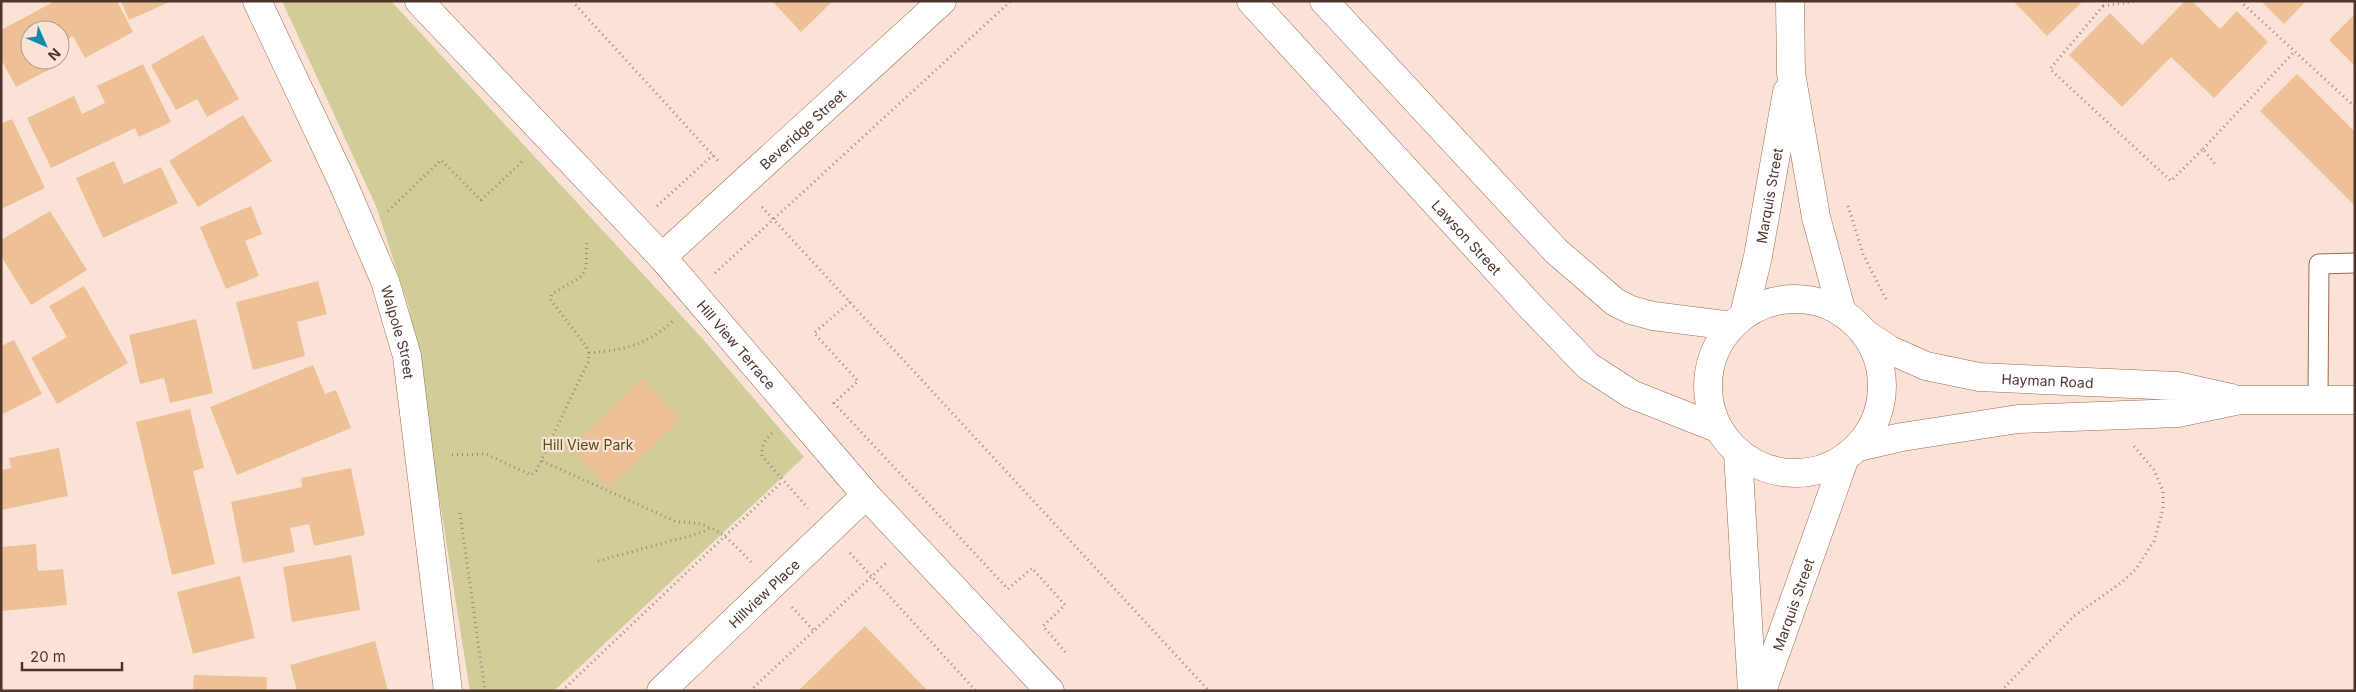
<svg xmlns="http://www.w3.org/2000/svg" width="2356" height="692" viewBox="0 0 2356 692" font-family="Inter,sans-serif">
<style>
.green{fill:#d0cd99}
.building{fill:#edc095}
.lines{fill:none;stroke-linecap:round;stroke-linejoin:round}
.lane-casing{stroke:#9d6850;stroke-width:21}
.street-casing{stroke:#9d6850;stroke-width:29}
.primary-casing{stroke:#9d6850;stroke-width:29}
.path{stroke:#9f867c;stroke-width:3;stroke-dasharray:1 4;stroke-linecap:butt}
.lane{stroke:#fff;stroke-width:19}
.street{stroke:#fff;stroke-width:28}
.primary{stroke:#fff;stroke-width:28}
.labels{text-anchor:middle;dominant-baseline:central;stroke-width:4.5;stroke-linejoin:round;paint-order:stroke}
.street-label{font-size:14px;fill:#4d352b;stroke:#fbe2d7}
.park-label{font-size:14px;fill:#524e17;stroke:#fbe2d7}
</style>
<rect width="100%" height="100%" fill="#fbe2d7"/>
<path class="green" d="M 282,1 L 391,1 L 701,337 L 804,457 L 554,691 L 470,691 L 409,308 L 376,206 Z"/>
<path class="building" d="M 55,1 L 117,1 L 133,32 L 85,58 L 73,36 L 60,43 L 60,30 L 30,30 L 30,60 L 55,60 L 58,65 L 16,87 L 1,59 L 1,30 Z
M 121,1 L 172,1 L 129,20 Z
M 772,1 L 833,1 L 801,32 Z
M 2013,1 L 2083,1 L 2047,36 Z
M 2185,1 L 2192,1 L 2220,29 L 2237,11 L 2268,42 L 2214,98 L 2171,57 L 2122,107 L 2069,55 L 2110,13 L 2142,45 Z
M 2261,1 L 2306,1 L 2284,24 Z
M 2355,14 L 2355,66 L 2329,40 Z
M 203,35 L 239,99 L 207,117 L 197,99 L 176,110 L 151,65 Z
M 143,64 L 171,122 L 139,137 L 135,128 L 51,168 L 27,118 L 74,96 L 82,114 L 105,103 L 97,86 Z
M 2297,74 L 2355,132 L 2355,206 L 2260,111 Z
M 243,115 L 272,161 L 198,207 L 169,161 Z
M 12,119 L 45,188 L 1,209 L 1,124 Z
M 114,161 L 124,184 L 161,167 L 178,203 L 103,238 L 76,178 Z
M 251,206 L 262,234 L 245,241 L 259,276 L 226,289 L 200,227 Z
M 50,211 L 87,270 L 31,305 L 1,256 L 1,240 Z
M 318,281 L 327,314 L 297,322 L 305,356 L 253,370 L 236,302 Z
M 84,286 L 128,363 L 57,404 L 31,358 L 67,337 L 49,306 Z
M 196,319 L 213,393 L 170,403 L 164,378 L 140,384 L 129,335 Z
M 14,340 L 42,394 L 1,415 L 1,346 Z
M 313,365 L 325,394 L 336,390 L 351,428 L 237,475 L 210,407 Z
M 642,379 L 681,419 L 609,488 L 570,448 Z
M 190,409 L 204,468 L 193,471 L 215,564 L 172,575 L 136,422 Z
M 59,448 L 68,496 L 1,510 L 1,470 L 11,468 L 9,458 Z
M 351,468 L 365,535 L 314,546 L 309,524 L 290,528 L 295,552 L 243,563 L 231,502 L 302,487 L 301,478 Z
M 36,544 L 38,571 L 63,569 L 67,605 L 1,611 L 1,547 Z
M 351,555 L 360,610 L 292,622 L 283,567 Z
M 240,576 L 255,638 L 193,654 L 177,592 Z
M 865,626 L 928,691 L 798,691 Z
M 375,641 L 388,691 L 297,691 L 290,665 Z
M 194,675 L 267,677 L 266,691 L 193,691 Z"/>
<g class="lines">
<defs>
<path id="lane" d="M 2318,399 L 2319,264 L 2355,263"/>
<g id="street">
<path id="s1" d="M 257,1 L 342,181 L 385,281 L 407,356 L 448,691"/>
<path id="s2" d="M 419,1 L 662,257 L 866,495 L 1050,691"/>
<path d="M 1790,1 L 1791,73 L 1816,217 L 1842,313"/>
<path id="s3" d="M 662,257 L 942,1"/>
<path id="s4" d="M 1744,315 L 1758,256 L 1787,92"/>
<path id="s5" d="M 661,691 L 866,495"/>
</g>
<g id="primary">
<path id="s6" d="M 1251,1 L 1532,308 L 1588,366 L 1631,394 L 1717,428"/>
<path d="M 1324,1 L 1556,251 L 1615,302 L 1631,310 L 1653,316 L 1732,326"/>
<circle cx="1795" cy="386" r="87"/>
<path id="s7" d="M 1866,334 L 1890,350 L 1926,366 L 1979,377 L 2177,386 L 2231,398"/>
<path d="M 1858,447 L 1902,437 L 2018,419 L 2178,413 L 2240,400 L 2355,400"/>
<path d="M 1738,453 L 1752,691"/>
<path id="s8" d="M 1762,691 L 1844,460"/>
</g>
</defs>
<use href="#lane" class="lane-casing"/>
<use href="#street" class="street-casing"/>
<use href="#primary" class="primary-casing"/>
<path class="path" d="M 572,1 L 720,163
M 2104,1 L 2103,6 L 2050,69 L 2171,181 L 2203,149 L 2215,164
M 2240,1 L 2355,107
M 2103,6 L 2137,1
M 2203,149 L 2295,51
M 657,206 L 713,155
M 1848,206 L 1863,254 L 1887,301
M 762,207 L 1209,691
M 388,211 L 441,160 L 481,200 L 525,159
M 715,273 L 1011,1
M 850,302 L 814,333 L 858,381 L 834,403 L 1008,589 L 1032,568 L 1065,605 L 1043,626 L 1067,654
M 589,353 C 625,350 648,345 675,319
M 772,433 C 765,440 761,446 762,456 L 808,508
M 452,455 L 486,454 L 531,475 L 536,471 L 588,362 L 589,353 L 586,346 L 550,299 L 552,294 L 582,276 L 586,268 L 587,239
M 542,461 L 677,522 C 714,521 727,537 751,562
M 460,513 L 485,691
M 850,553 L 976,691
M 598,561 L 703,532 L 710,528
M 792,607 L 814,631
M 562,691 L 783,481
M 750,691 L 886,563
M 2001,691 L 2074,616 L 2122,582 L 2136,569 L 2154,541 L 2163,509 L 2163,491 L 2154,470 L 2133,445"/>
<use href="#lane" class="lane"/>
<use href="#street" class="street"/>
<use href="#primary" class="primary"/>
</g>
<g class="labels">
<g class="street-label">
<text stroke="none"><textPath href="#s3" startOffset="190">Beveridge Street</textPath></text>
<text stroke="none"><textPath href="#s4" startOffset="122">Marquis Street</textPath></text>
<text stroke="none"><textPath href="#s6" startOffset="320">Lawson Street</textPath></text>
<text stroke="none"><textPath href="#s1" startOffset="361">Walpole Street</textPath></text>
<text stroke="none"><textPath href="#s2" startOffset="468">Hill View Terrace</textPath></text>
<text stroke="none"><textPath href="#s7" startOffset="191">Hayman Road</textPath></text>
<text stroke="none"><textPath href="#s5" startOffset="142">Hillview Place</textPath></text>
<text stroke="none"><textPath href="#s8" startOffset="92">Marquis Street</textPath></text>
</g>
<g class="park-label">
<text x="588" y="444">Hill View Park</text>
</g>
</g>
<rect width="2356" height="692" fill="none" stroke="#4d352b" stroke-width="5"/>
<g transform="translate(45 45) rotate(135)"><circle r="24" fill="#fbe2d7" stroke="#b59d92"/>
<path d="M0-4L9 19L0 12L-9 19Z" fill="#1189ad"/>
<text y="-8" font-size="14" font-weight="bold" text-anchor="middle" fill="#4d352b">N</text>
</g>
<path d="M22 662v8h100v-8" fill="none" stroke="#4d352b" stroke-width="2.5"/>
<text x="30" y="662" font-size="15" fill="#4d352b" stroke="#fbe2d7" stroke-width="4" paint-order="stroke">20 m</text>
</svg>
